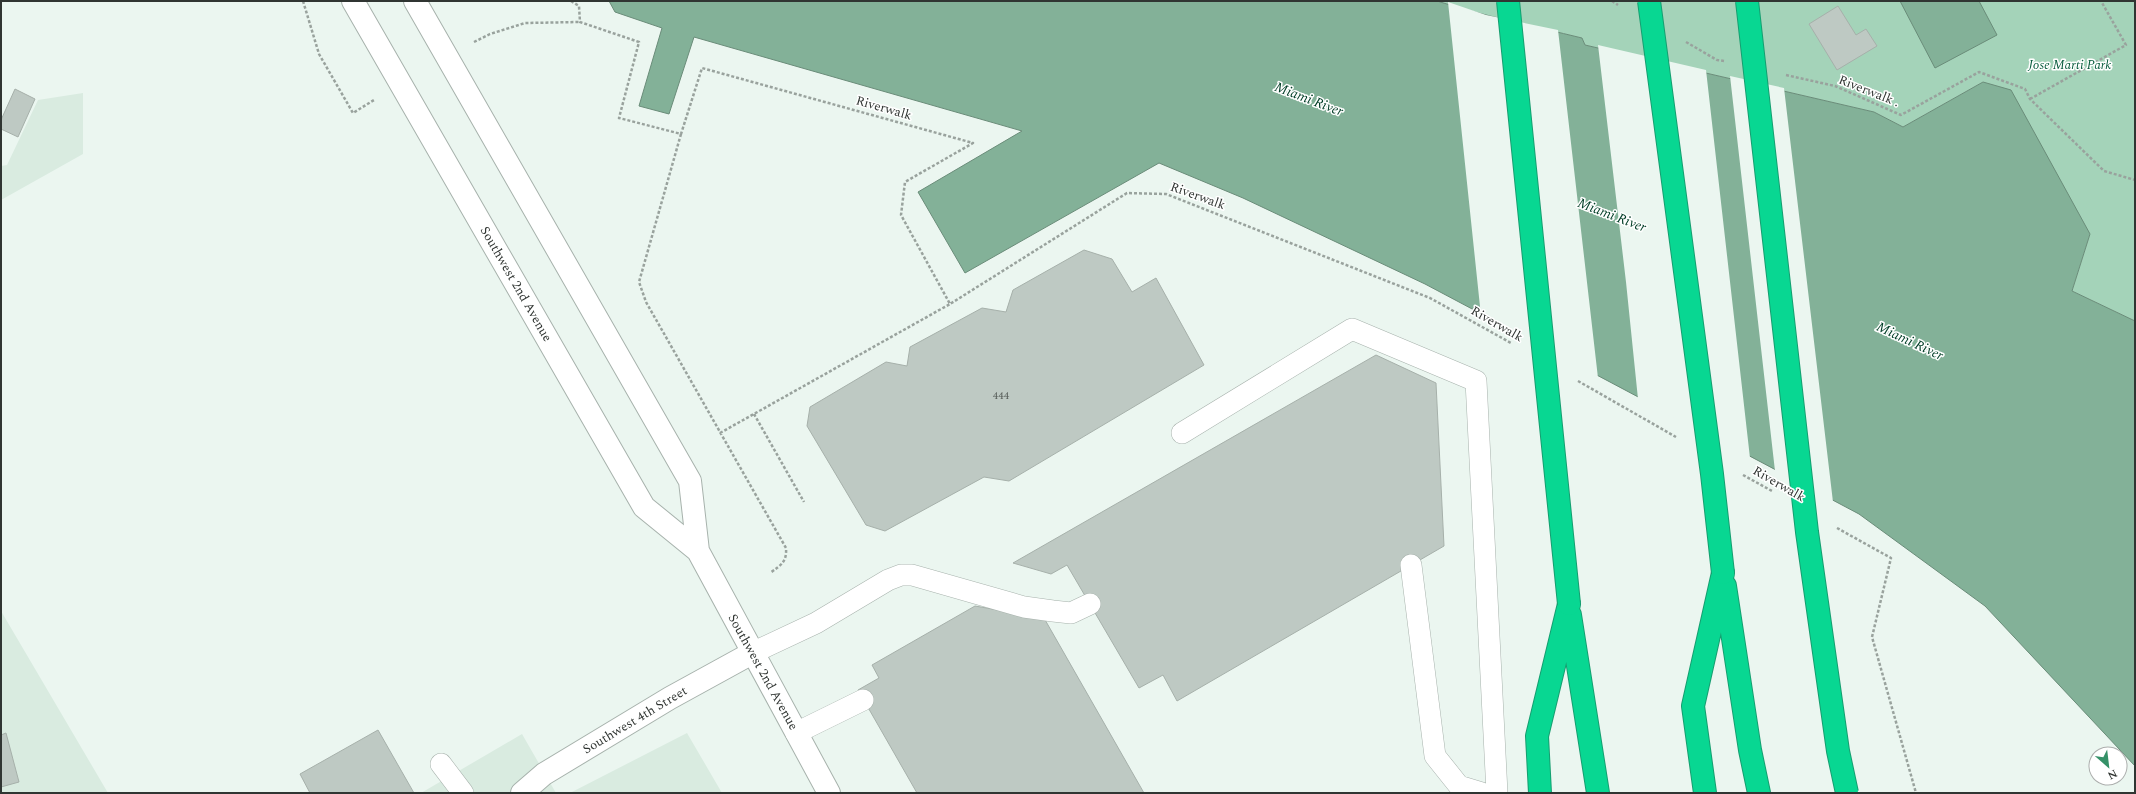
<svg xmlns="http://www.w3.org/2000/svg" width="2136" height="794" viewBox="0 0 2136 794" font-family="Spectral,serif">
<style>
.built{fill:#d9ebe0}
.green{fill:#a4d3b9}
.water{fill:#83b198;stroke:#6a8c79}
.pier{fill:#ebf6f0}
.building{fill:#bec9c3;stroke:#a6b0aa}
.lines{fill:none;stroke-linecap:round;stroke-linejoin:round}
.service-casing{stroke:#a7b2ac;stroke-width:22}
.minor-casing{stroke:#a7b2ac;stroke-width:24}
.tertiary-casing{stroke:#a7b2ac;stroke-width:24}
.motorway-casing{stroke:#169e70;stroke-width:24}
.path{stroke:#99a29d;stroke-width:2.5;stroke-dasharray:3 2;stroke-linecap:butt}
.service{stroke:#fff;stroke-width:21}
.minor{stroke:#fff;stroke-width:22}
.tertiary{stroke:#fff;stroke-width:22}
.motorway{stroke:#08d792;stroke-width:22}
.motorway-bridge-casing{stroke:#169e70;stroke-width:24;stroke-linecap:butt}
.motorway-bridge{stroke:#08d792;stroke-width:22}
.labels{text-anchor:middle;dominant-baseline:central;stroke-width:3;stroke-linejoin:round;paint-order:stroke}
.number-label{font-size:11px;fill:#545a56}
.park-label{font-size:13px;font-style:italic;fill:#065b3c;stroke:#fff}
.street-label{font-size:13px;fill:#303532;stroke:#fff}
.water-label{font-size:14px;font-style:italic;fill:#003d26;stroke:#fff}
</style>
<rect width="100%" height="100%" fill="#ebf6f0"/>
<path class="built" d="M 83,93 L 83,154 L 1,200 L 1,166 L 7,165 L 38,100 Z
M 1,611 L 108,793 L 1,793 Z
M 687,733 L 722,793 L 570,793 Z
M 522,734 L 556,793 L 421,793 Z"/>
<path class="green" d="M 1437,1 L 2135,1 L 2135,321 L 2072,291 L 2090,234 L 1983,82 L 1903,127 L 1874,112 L 1585,45 L 1582,38 C 1533,26 1484,16 1437,1 Z"/>
<path class="water" d="M 609,1 L 1437,1 C 1484,16 1533,26 1582,38 L 1585,45 L 1874,112 L 1903,127 L 1983,82 L 2011,90 L 2090,234 L 2072,291 L 2135,321 L 2135,766 L 1985,606 L 1859,514 L 1425,284 L 1243,198 L 1159,163 L 965,273 L 918,192 L 1022,131 L 694,37 L 669,114 L 639,106 L 662,28 L 615,12 Z
M 1900,1 L 1979,1 L 1997,35 L 1935,68 Z"/>
<path class="pier" d="M 1448,2 L 1486,15 L 1558,30 L 1598,378 L 1481,316 Z
M 1598,45 L 1706,70 L 1750,458 L 1638,399 L 1626,282 Z
M 1730,76 L 1784,88 L 1833,502 L 1775,471 Z"/>
<path class="building" d="M 1838,6 L 1856,35 L 1866,29 L 1877,46 L 1837,70 L 1809,24 Z
M 15,89 L 35,99 L 18,137 L 1,129 L 1,120 Z
M 1084,250 L 1112,259 L 1132,292 L 1156,278 L 1204,365 L 1009,481 L 984,477 L 885,531 L 866,525 L 807,426 L 810,407 L 886,362 L 907,366 L 910,347 L 982,308 L 1006,312 L 1013,290 Z
M 1376,355 L 1436,383 L 1444,546 L 1177,701 L 1163,675 L 1139,688 L 1067,565 L 1051,574 L 1013,563 Z
M 975,606 L 1044,618 L 1144,793 L 917,793 L 858,690 L 879,678 L 872,665 Z
M 378,730 L 414,793 L 310,793 L 300,774 Z
M 6,733 L 19,782 L 1,787 L 1,735 Z"/>
<g class="lines">
<defs>
<path id="service" d="M 1182,433 L 1352,329 L 1476,381 L 1497,793
M 1411,565 L 1435,756 L 1459,786 L 1482,793
M 752,653 L 816,623 L 888,580 L 901,575 L 912,575 L 1024,607 L 1053,611 L 1071,613 L 1090,604
M 796,733 L 863,700
M 441,764 L 463,793"/>
<path id="minor" d="M 522,793 L 544,774 L 670,698 L 752,653"/>
<path id="tertiary" d="M 353,1 L 644,507 L 698,551
M 415,1 L 690,481 L 698,551 L 829,793"/>
<path id="motorway" d="M 1725,586 L 1750,750 L 1759,793
M 1570,615 L 1598,793
M 1540,793 L 1537,736 L 1569,604
M 1705,793 L 1693,706 L 1723,573"/>
</defs>
<use href="#service" class="service-casing"/>
<use href="#minor" class="minor-casing"/>
<use href="#tertiary" class="tertiary-casing"/>
<use href="#motorway" class="motorway-casing"/>
<path class="path" d="M 303,1 L 319,54 L 353,113 L 374,100
M 571,1 L 579,6 L 580,22 L 639,42 L 619,118 L 681,134 L 702,68 L 973,143 L 905,182 L 901,215 L 950,304 L 1127,193 L 1166,194 L 1430,298 L 1511,343
M 1612,1 L 1618,5
M 474,42 L 490,34 L 525,23 L 580,22
M 1686,42 L 1717,60 L 1724,61
M 1786,75 L 1835,86 L 1901,115 L 1979,72 L 2025,89 L 2030,99 L 2104,171 L 2135,180
M 2030,99 L 2126,45 L 2101,1
M 681,134 L 639,282 L 646,302 L 786,548 C 787,562 781,565 770,573
M 1578,381 L 1676,437
M 754,414 L 804,502
M 720,433 L 950,304
M 1743,475 L 1772,491
M 1837,528 L 1891,558 L 1872,637 L 1916,793"/>
<use href="#service" class="service"/>
<use href="#minor" class="minor"/>
<use href="#tertiary" class="tertiary"/>
<use href="#motorway" class="motorway"/>
<defs>
<path id="motorway-bridge" d="M 1508,1 L 1569,604
M 1649,1 L 1712,474 L 1723,573
M 1747,1 L 1807,532 L 1838,751 L 1847,793"/>
</defs>
<use href="#motorway-bridge" class="motorway-bridge-casing"/>
<use href="#motorway-bridge" class="motorway-bridge"/>
</g>
<g class="labels">
<g class="number-label">
<text x="1001" y="395">444</text>
</g>
<g class="park-label">
<text x="2070" y="65">Jose Marti Park</text>
</g>
<g class="street-label">
<text transform="translate(1869 91) rotate(22)">Riverwalk .</text>
<text transform="translate(884 108) rotate(16)">Riverwalk</text>
<text transform="translate(1198 196) rotate(20)">Riverwalk</text>
<text transform="translate(516 284) rotate(60)">Southwest 2nd Avenue</text>
<text transform="translate(1497 324) rotate(30)">Riverwalk</text>
<text transform="translate(1779 484) rotate(30)">Riverwalk</text>
<text transform="translate(763 672) rotate(61)">Southwest 2nd Avenue</text>
<text transform="translate(635 720) rotate(-31)">Southwest 4th Street</text>
</g>
<g class="water-label">
<text transform="translate(1309 99) rotate(21)">Miami River</text>
<text transform="translate(1612 215) rotate(21)">Miami River</text>
<text transform="translate(1910 341) rotate(25)">Miami River</text>
</g>
</g>
<rect width="2136" height="794" fill="none" stroke="#303532" stroke-width="4"/>
<g transform="translate(2108 766) rotate(152)"><circle r="19" fill="#ffffff" stroke="#acaead"/>
<path d="M0-3L7 15L0 10L-7 15Z" fill="#359168"/>
<text y="-6" font-size="11" font-weight="bold" text-anchor="middle" fill="#303532">N</text>
</g>
</svg>
